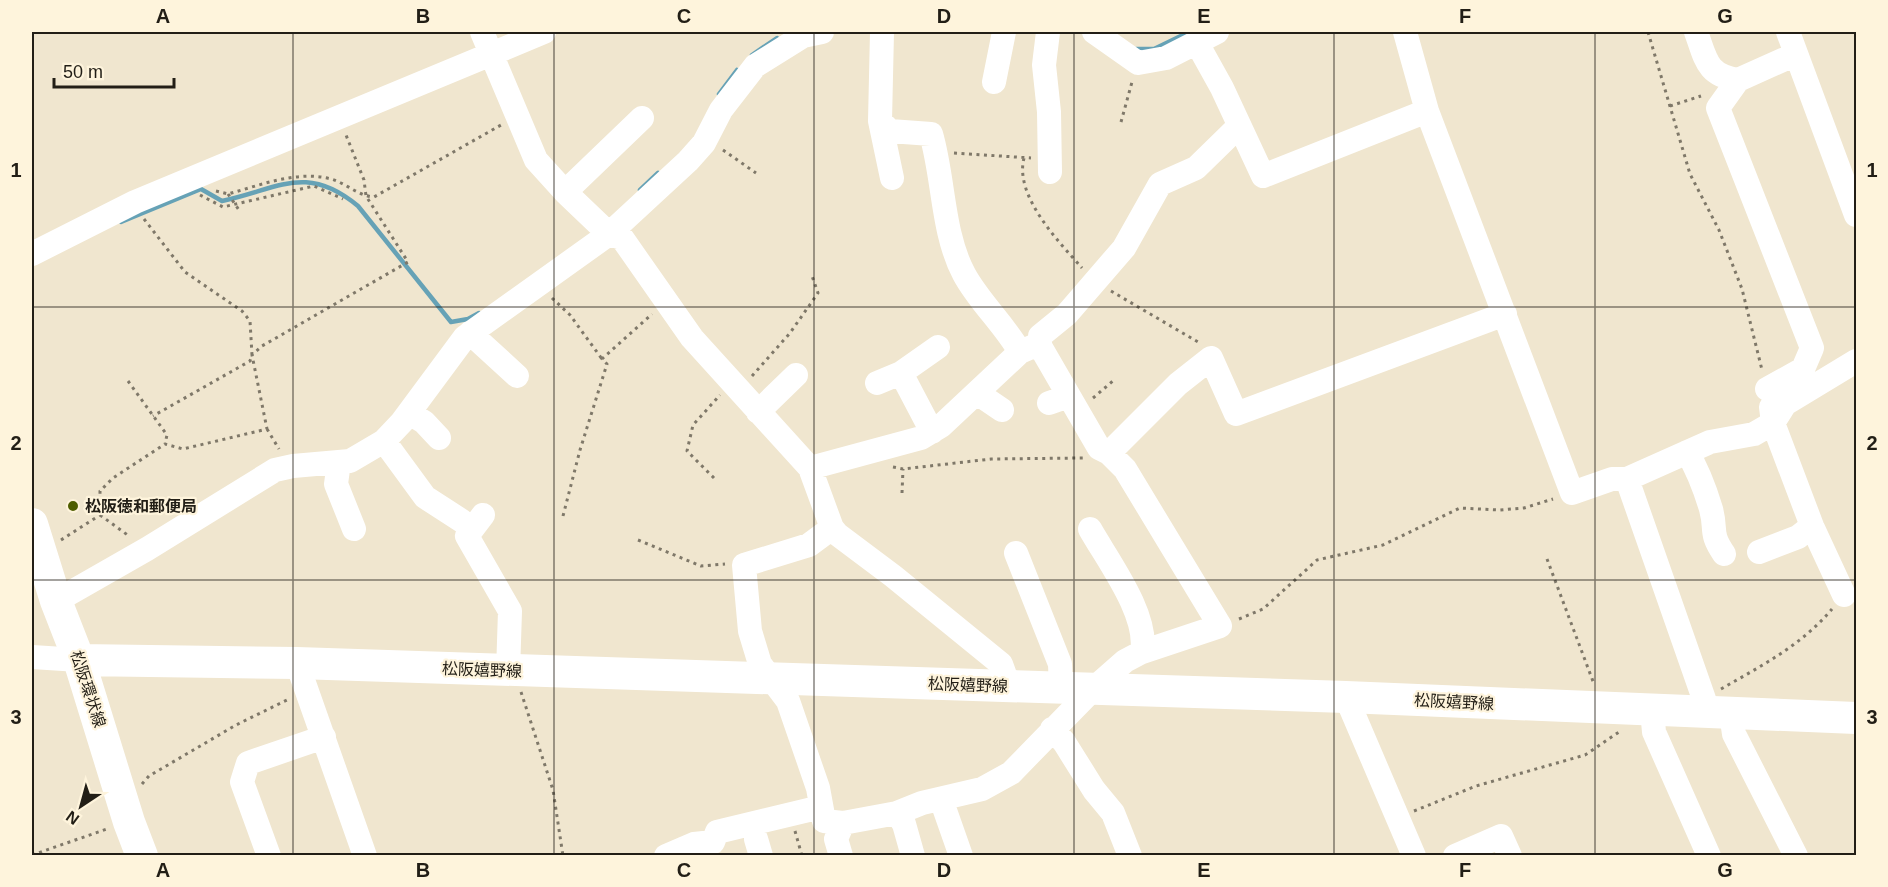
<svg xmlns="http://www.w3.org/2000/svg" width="1888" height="887" viewBox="0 0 1888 887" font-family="Helvetica,'Noto Sans JP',sans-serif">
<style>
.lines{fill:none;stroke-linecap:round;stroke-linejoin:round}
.stream{stroke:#66a2b6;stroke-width:4.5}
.path{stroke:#7f7869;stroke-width:3;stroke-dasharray:3 4.5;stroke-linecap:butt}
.minor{stroke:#fff;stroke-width:24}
.major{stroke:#fff;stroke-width:32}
.grid{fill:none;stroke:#221e16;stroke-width:1.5;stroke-opacity:0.55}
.poi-dot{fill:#4f5e00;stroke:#fef4dc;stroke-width:2}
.labels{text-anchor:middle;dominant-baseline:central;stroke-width:4.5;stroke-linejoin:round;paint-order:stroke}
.poi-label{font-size:16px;font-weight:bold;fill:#221e16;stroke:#fef4dc;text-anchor:start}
.street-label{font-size:16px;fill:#221e16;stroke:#fef4dc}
.neatline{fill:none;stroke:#221e16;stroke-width:2}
.grid-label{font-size:20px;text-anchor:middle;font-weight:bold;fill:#221e16}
</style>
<rect width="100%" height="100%" fill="#f0e6cf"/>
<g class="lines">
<path class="stream" d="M 1136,49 L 1154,49 L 1189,32
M 752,55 L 777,38
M 719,94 L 737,70
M 640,190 L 658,173
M 121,222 L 201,189 L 222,201 C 279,189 306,163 358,206 L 451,322 L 468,319 L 479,313"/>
<path class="path" d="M 1648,32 L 1690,174 L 1719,230 L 1742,289 L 1762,370
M 1670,106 L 1701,96
M 1121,122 L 1132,82
M 723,150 L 756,173
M 954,153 L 1031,158
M 1024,158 C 1014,196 1059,242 1082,268
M 216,191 L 228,194 C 261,185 297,170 331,179 C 346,183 358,196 374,197 L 501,125
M 228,194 L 239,210
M 200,195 L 223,207 L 314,186 L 343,199
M 144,219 L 185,272 L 242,311 L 250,321 L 252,355 L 250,361 L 153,416
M 1111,291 L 1198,342
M 552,298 L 570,315 L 602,359
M 752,376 L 790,333 L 818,293 L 811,273
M 128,381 L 167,435 L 165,444
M 1093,398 L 1114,380
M 267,429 L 279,449
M 893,467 L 903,469 L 991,459 L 1083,458
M 714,478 L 687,451 L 693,425 L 720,395
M 902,493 L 903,469
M 100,515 L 129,536
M 563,516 L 580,450 L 607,364 L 602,359 L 652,314
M 61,540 L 100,515 L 100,491 L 113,478 L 165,444 L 183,449 L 267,429 L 252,355 L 262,346 L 408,262 L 366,196 L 364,180 L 346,135
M 638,540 L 701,566 L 725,564
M 1547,559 L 1594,684
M 1239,619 L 1263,609 L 1317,560 L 1383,545 L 1460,508 L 1500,510 L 1524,508 L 1553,499
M 1721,689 C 1761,666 1802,645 1832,609
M 521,692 L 553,790 L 563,856
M 142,784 L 149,776 L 236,725 L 289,699
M 1414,811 L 1476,786 L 1585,755 L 1619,732
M 795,831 L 802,856
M 32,855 L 107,829"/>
<path class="minor" d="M 482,32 L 536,160 L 565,192 L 609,234 L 622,238 L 692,338 L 810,468 L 832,528 L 837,534 L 893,576 L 1001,664 L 1009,686
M 882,32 L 880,121 L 890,131 L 931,134 C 944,178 942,233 964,274 C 979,302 1004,324 1020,352
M 1048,32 L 1044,65 L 1049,112 L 1050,172
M 1094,32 L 1138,63 L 1166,58 L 1217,32
M 1405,32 L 1427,111 L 1572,493 L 1612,479 L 1627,479
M 1696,32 C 1706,59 1706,75 1738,80 L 1718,108 L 1812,348 L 1803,369 L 1767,389
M 1788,32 L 1856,215
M 1197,43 L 1222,88 L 1263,176 L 1427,111
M 1738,80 L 1796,54
M 994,82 L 1004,32
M 880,121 L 892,178
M 565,192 L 642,118
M 32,254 L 135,202 L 544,32
M 470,333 L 517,376
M 901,373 L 938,347
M 877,383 L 901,373 L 932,432
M 977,393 L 1002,410
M 1049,403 L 1069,396
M 1771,407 L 1773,423 L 1812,526 L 1844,595
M 758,412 L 796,375
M 409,413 L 424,422 L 439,438
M 384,441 L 425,497 L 462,521
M 1687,452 C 1698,470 1705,489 1711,509 C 1717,531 1709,532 1724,554
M 1109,453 L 1099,448 L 1040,346 L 1040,336 L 1067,314 L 1124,248 L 1160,184 L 1196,168 L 1239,126
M 339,462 L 336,484 L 354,529
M 810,468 L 921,438 L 941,426 L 1020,352 L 1034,346
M 483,515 L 467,536 L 510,611 L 508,672
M 832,528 L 809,545 L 744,565 L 750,631 L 760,664 L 788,701 L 818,788 L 824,821 L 843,823 L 897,813 L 922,803 L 982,789 L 1011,773 L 1092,690 L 1125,661 L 1142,652 L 1220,626 L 1125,469 L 1109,453 L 1178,384 L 1211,358 L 1236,414 L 1505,314
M 1090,529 C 1108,561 1149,615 1142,652
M 1759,552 L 1798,537 L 1812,526
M 1016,553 L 1060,664 L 1061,689
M 56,601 L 147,549 L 275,470 L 293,466 L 350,461 L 384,441 L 402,422 L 465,337 L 609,234 L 688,161 L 704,143 L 721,110 L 755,66 L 803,36 L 822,32
M 32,657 L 79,660
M 297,663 L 365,856
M 1346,697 L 1414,856
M 1704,699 L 1627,479 L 1710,442 L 1754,434 L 1773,423 L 1785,404 L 1856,361
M 1652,710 L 1654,732 L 1709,856
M 1731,714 L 1734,734 L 1796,856
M 1052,729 L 1064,742 L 1094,790 L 1113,813 L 1130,856
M 941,799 L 961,856
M 897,813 L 904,824 L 913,856
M 756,839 L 761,856
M 269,856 L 242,782 L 248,763 L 324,737
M 666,856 L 694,844 L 713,842 L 717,832 L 821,807
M 841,856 L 836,839 L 843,823
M 1455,856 L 1501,836 L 1510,856"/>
<path class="major" d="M 32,524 L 56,601 L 79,660 L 129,822 L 142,856
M 79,660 L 297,663 L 1346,697 L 1856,718"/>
</g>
<path class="grid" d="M 293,32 L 293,856M 554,32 L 554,856M 814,32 L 814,856M 1074,32 L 1074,856M 1334,32 L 1334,856M 1595,32 L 1595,856M 32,307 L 1856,307M 32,580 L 1856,580"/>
<circle class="poi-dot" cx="73" cy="506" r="6"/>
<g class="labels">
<g class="poi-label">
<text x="85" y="506">松阪徳和郵便局</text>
</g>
<g class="street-label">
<text transform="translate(482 670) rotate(2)">松阪嬉野線</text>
<text transform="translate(968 685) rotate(2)">松阪嬉野線</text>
<text transform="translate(88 689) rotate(72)">松阪環状線</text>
<text transform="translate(1454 702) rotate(3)">松阪嬉野線</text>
</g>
</g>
<rect width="1888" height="887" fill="none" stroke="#fef4dc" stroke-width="66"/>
<g transform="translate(81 806) rotate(216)" stroke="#fef4dc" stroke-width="4.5" paint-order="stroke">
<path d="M0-4.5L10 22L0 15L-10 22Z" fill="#221e16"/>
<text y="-9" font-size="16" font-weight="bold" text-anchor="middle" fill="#221e16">N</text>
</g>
<path d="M54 78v9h120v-9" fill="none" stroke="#221e16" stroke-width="3"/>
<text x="63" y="78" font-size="18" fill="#221e16" stroke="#fef4dc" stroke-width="4.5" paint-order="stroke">50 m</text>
<rect x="33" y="33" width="1822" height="821" class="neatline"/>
<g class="grid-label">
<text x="163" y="23">A</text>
<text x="423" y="23">B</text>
<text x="684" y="23">C</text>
<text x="944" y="23">D</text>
<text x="1204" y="23">E</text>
<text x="1465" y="23">F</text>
<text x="1725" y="23">G</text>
<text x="16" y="177">1</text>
<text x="1872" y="177">1</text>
<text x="16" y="450">2</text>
<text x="1872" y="450">2</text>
<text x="16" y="724">3</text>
<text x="1872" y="724">3</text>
<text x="163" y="877">A</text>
<text x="423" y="877">B</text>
<text x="684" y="877">C</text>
<text x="944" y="877">D</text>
<text x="1204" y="877">E</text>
<text x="1465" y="877">F</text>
<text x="1725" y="877">G</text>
</g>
</svg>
